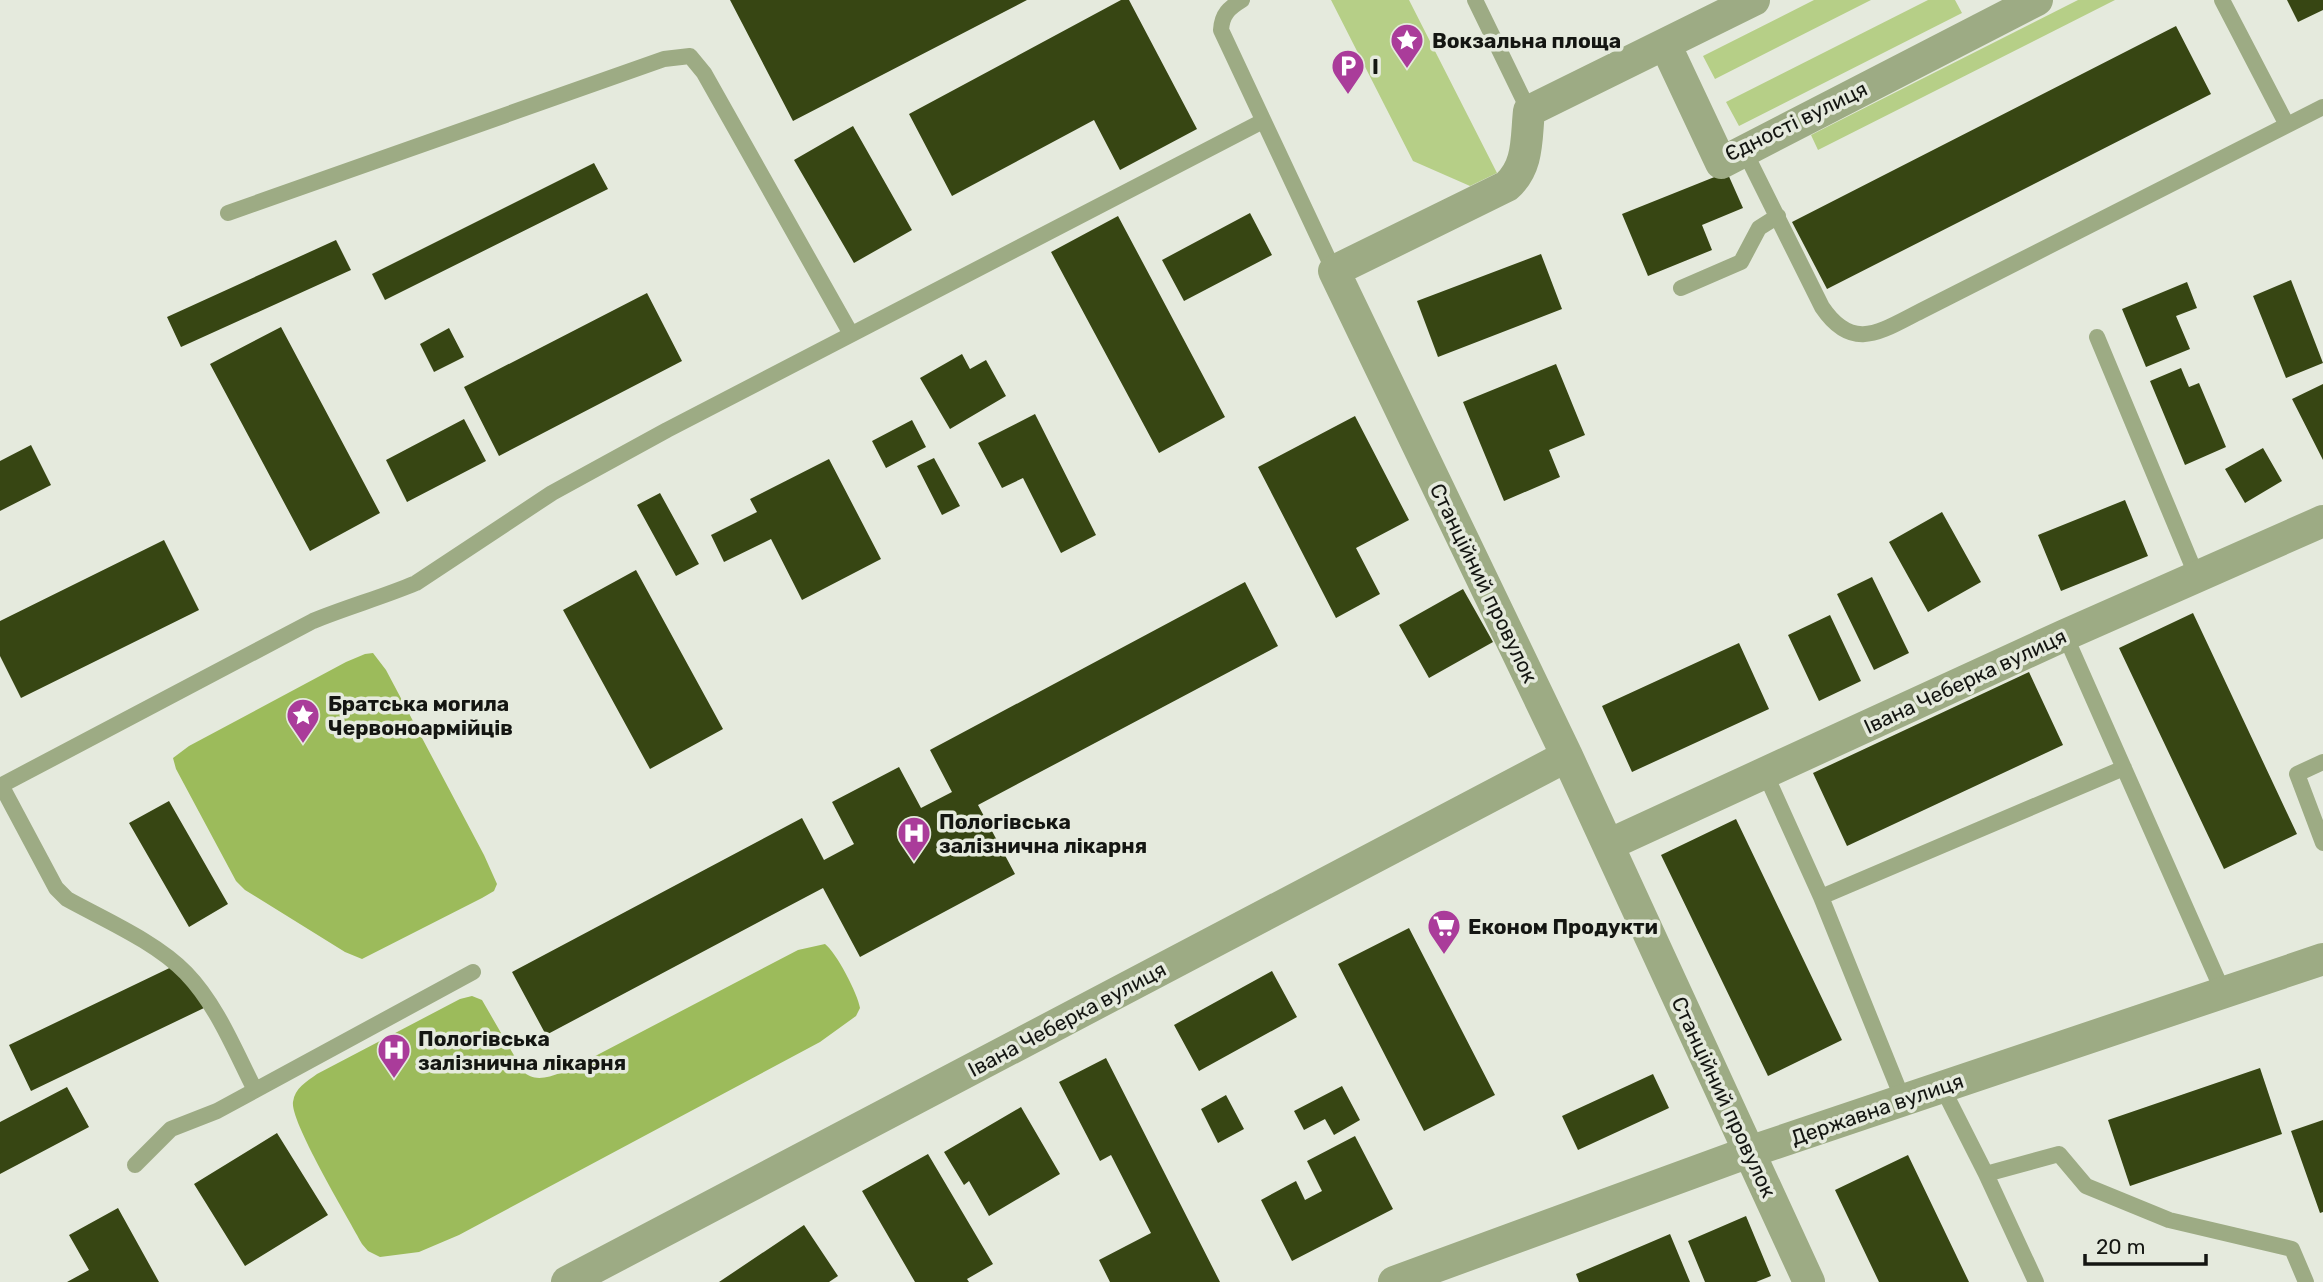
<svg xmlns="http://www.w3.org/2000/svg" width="2323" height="1282" viewBox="0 0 2323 1282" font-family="Rubik,sans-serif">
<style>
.green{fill:#b6cf87}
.forest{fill:#9cbb5b}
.building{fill:#374613}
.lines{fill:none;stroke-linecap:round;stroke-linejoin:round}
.lane{stroke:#9dab84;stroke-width:16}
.street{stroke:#9dab84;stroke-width:32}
.labels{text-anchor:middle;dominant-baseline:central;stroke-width:7;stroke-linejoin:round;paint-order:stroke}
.poi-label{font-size:21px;font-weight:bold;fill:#141612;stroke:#e5eadd;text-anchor:start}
.street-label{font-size:21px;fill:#141612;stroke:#e5eadd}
</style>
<rect width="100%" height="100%" fill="#e5eadd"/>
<path class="green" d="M 1331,0 L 1409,0 L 1497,173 L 1470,186 L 1413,161 Z
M 1814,0 L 1871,0 L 1715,79 L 1703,56 Z
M 1928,0 L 1955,0 L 1962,13 L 1739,126 L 1726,102 Z
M 2078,0 L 2115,0 L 1818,150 L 1811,135 Z"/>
<path class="forest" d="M 373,653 L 386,670 L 484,855 L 497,884 L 494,891 L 482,898 L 362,959 L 345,952 L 245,890 L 236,881 L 176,769 L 173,758 L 189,746 L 346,662 L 365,654 Z
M 825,944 C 836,952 858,994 860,1008 L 856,1016 L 820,1042 L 459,1235 L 419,1252 L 380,1257 L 368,1251 L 362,1244 C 350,1221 290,1122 293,1102 C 295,1088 306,1082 317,1074 L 460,999 L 472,996 L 482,1000 L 523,1071 C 537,1087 564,1071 580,1064 L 798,950 Z"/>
<path class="building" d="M 730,0 L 1027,0 L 793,121 Z
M 1121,0 L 1129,0 L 1197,129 L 1120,170 L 1094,120 L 952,196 L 909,114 Z
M 2287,0 L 2323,0 L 2323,10 L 2298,22 Z
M 2176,26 L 2211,94 L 1827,289 L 1792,222 Z
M 853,126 L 912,230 L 854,263 L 794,160 Z
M 594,163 L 608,189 L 385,300 L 372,274 Z
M 1727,172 L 1743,208 L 1702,225 L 1712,250 L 1648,276 L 1622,214 Z
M 1250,213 L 1272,255 L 1184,301 L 1162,260 Z
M 1118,216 L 1225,417 L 1159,453 L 1051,252 Z
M 336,240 L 351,270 L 181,347 L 167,317 Z
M 1541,254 L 1562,309 L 1438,357 L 1417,301 Z
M 2291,280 L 2323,363 L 2286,378 L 2253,296 Z
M 2187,282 L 2197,308 L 2176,316 L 2190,349 L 2146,367 L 2122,309 Z
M 647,293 L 682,361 L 499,456 L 464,387 Z
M 281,327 L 380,513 L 310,551 L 210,364 Z
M 449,328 L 464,357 L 434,372 L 420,344 Z
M 962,354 L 970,369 L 986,360 L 1006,396 L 950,429 L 920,378 Z
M 1556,364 L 1585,435 L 1549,450 L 1560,477 L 1504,501 L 1463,402 Z
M 2181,368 L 2189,387 L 2199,383 L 2226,447 L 2185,465 L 2150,381 Z
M 2323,384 L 2323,460 L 2292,399 Z
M 1035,414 L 1096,535 L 1061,553 L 1023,478 L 1002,488 L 978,443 Z
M 1355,416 L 1409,520 L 1356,548 L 1380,594 L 1336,618 L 1258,467 Z
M 464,419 L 486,461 L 407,502 L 386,460 Z
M 912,420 L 926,447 L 886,468 L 872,441 Z
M 31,445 L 51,485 L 0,511 L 0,461 Z
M 2263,448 L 2282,481 L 2245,503 L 2225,469 Z
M 934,458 L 960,506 L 942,515 L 917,466 Z
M 829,459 L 881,559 L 802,600 L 771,539 L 724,562 L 711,535 L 757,512 L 750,499 Z
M 660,493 L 699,564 L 676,576 L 637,505 Z
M 2125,500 L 2148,556 L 2061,591 L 2038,535 Z
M 1942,512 L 1981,582 L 1928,612 L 1889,542 Z
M 164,540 L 199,610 L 21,698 L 0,656 L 0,621 Z
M 636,570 L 723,729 L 650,769 L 563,610 Z
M 1872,577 L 1909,653 L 1874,670 L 1837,594 Z
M 1245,582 L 1278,646 L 978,805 L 1015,874 L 860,957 L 823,888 L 546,1035 L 512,972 L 802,818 L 824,860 L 854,844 L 832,802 L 899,767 L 921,808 L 952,792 L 930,750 Z
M 1463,589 L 1493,642 L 1429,678 L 1399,625 Z
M 2193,613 L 2297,834 L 2224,869 L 2119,648 Z
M 1830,615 L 1861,681 L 1819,701 L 1788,635 Z
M 1739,643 L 1769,709 L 1632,772 L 1602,706 Z
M 2029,672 L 2063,745 L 1847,846 L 1813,773 Z
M 169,801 L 228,904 L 189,927 L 129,823 Z
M 1736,819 L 1842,1040 L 1768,1076 L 1661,855 Z
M 1409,928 L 1495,1095 L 1424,1131 L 1338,964 Z
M 182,962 L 204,1008 L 31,1091 L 9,1045 Z
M 1272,971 L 1297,1017 L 1199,1071 L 1174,1025 Z
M 1106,1058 L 1220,1282 L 1110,1282 L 1099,1260 L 1151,1233 L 1111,1155 L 1100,1161 L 1059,1082 Z
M 2260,1068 L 2282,1134 L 2130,1186 L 2108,1120 Z
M 1653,1074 L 1669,1108 L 1578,1150 L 1562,1116 Z
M 1342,1086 L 1360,1120 L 1334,1135 L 1325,1119 L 1304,1130 L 1294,1111 Z
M 67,1087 L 89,1127 L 0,1174 L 0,1122 Z
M 1226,1095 L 1244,1129 L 1218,1143 L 1201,1109 Z
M 1021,1107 L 1060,1174 L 989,1216 L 969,1181 L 964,1185 L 944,1152 Z
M 2323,1120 L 2323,1212 L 2320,1213 L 2291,1131 Z
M 277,1133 L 328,1215 L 245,1266 L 194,1184 Z
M 1355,1136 L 1393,1209 L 1292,1261 L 1261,1200 L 1296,1181 L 1305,1200 L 1322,1191 L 1307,1161 Z
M 928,1154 L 993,1264 L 967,1279 L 969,1282 L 915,1282 L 862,1191 Z
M 1908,1155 L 1969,1282 L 1879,1282 L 1835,1190 Z
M 118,1208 L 159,1282 L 67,1282 L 89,1270 L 69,1235 Z
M 1746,1216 L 1771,1276 L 1756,1282 L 1705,1282 L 1688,1241 Z
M 804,1225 L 838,1276 L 829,1282 L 719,1282 Z
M 1670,1234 L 1690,1282 L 1579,1282 L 1576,1274 Z"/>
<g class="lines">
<path class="lane" d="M 1242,0 C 1229,8 1222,14 1221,30 L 1334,271
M 1475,0 L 1529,111
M 2222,0 L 2287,125
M 1744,150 L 1822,307 C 1853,353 1881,331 1921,311 L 2323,107
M 228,213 L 664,59 L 690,56 L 704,73 L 851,334
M 1681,288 L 1741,262 L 1759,228 L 1778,216
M 2097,337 L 2197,577
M 2065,635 L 2223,992
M 2323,762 L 2297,774 L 2323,843
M 1765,773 L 1821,897
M 1,785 L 56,888 L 67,899 C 105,920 156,942 186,973 C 217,1005 235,1051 255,1090
M 0,786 L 313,621 C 347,607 383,597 416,583 L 552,493 L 667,430 L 1263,121
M 1942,1087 L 1986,1174 L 2036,1282
M 1903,1100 L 1821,897 L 2124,768
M 135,1165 L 171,1129 L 217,1111 L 473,972
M 1986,1174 L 2059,1154 L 2086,1186 L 2169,1220 L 2292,1249 L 2306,1282"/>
<path class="street" d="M 1754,0 L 1529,111 C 1526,139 1529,166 1507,186 L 1334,271 L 1567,756 L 1809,1282
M 1665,44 L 1721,163 L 2037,0
M 1608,845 L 2065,635 L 2323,521
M 567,1282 L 1567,756
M 1394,1282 L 1749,1152 L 2323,959"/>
</g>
<defs>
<symbol id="sight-pin" viewBox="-11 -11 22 30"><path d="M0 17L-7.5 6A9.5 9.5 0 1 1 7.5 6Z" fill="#aa3c9a" stroke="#e5eadd"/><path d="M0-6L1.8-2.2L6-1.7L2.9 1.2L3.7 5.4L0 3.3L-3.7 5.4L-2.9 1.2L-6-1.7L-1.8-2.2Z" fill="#fff"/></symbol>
<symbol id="parking-pin" viewBox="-11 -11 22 30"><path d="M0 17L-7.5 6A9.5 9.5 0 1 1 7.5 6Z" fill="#aa3c9a" stroke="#e5eadd"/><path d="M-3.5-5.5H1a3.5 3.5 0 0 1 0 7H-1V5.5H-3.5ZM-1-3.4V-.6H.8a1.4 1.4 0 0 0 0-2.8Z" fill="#fff"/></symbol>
<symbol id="hospital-pin" viewBox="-11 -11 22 30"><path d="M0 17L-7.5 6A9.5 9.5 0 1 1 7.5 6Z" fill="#aa3c9a" stroke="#e5eadd"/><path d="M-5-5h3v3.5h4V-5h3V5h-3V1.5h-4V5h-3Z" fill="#fff"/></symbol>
<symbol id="supermarket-pin" viewBox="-11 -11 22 30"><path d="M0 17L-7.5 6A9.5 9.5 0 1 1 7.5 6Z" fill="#aa3c9a" stroke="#e5eadd"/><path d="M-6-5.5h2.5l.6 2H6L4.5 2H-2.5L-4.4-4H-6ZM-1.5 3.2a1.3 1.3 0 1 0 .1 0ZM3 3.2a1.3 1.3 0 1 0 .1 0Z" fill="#fff"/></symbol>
</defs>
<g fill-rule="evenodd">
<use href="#sight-pin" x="1388" y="21" width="38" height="52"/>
<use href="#parking-pin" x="1329" y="47" width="38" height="52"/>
<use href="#sight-pin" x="284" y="696" width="38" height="52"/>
<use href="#hospital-pin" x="895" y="814" width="38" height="52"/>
<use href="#supermarket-pin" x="1425" y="907" width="38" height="52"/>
<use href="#hospital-pin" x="375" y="1031" width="38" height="52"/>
</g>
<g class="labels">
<g class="poi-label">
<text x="1432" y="40">Вокзальна площа</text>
<text x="1372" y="66">І</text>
<text x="328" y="703">Братська могила<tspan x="328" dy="24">Червоноармійців</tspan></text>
<text x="939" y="821">Пологiвська<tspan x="939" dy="24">залiзнична лiкарня</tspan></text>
<text x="1468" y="926">Економ Продукти</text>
<text x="418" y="1038">Пологівська<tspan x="418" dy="24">залізнична лікарня</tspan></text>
</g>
<g class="street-label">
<text transform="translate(1796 121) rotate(-26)">Єдності вулиця</text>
<text transform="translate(1484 583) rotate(64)">Станційний провулок</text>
<text transform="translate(1965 681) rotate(-25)">Івана Чеберка вулиця</text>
<text transform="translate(1067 1019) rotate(-28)">Івана Чеберка вулиця</text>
<text transform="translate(1724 1097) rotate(65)">Станційний провулок</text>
<text transform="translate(1877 1109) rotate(-19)">Державна вулиця</text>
</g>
</g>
<path d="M2085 1254v10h121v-10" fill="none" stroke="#141612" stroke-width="3.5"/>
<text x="2096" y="1254" font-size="21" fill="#141612" stroke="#e5eadd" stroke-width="5" paint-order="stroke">20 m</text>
</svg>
